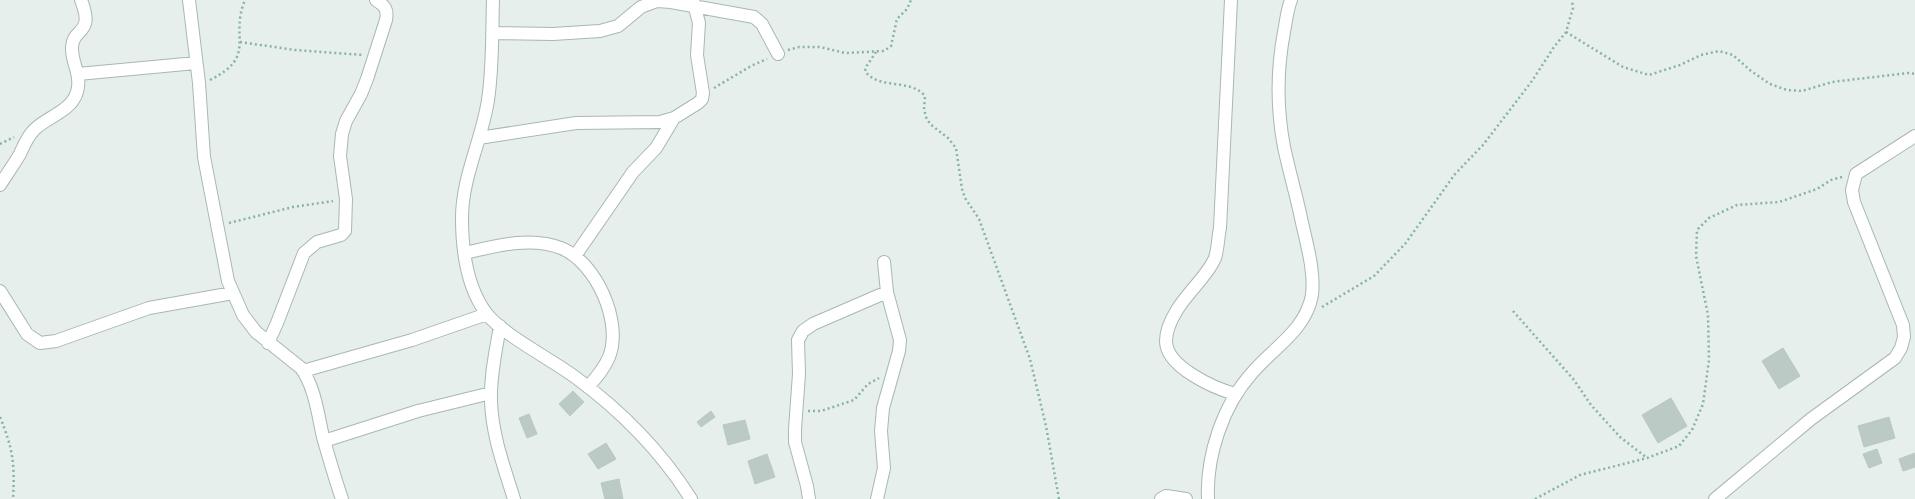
<svg xmlns="http://www.w3.org/2000/svg" width="1915" height="499" viewBox="0 0 1915 499" font-family="'DM Sans',sans-serif">
<style>
.building{fill:#bbcac4;stroke:#b8c9c2}
.lines{fill:none;stroke-linecap:round;stroke-linejoin:round}
.minor-casing{stroke:#a8b8b2;stroke-width:14}
.path{stroke:#86b3a5;stroke-width:2.5;stroke-dasharray:2 3;stroke-linecap:butt}
.minor{stroke:#fff;stroke-width:12}
</style>
<rect width="100%" height="100%" fill="#e6efeb"/>
<path class="building" d="M 1783,348 L 1800,376 L 1779,389 L 1762,361 Z
M 573,391 L 584,402 L 570,416 L 559,404 Z
M 1671,398 L 1687,426 L 1658,443 L 1642,415 Z
M 711,411 L 715,417 L 701,427 L 697,422 Z
M 529,414 L 537,434 L 527,438 L 519,418 Z
M 1889,417 L 1895,438 L 1864,447 L 1858,426 Z
M 745,420 L 750,439 L 728,445 L 723,425 Z
M 606,443 L 616,459 L 598,469 L 588,454 Z
M 1877,449 L 1882,463 L 1869,468 L 1863,454 Z
M 1915,453 L 1915,467 L 1903,471 L 1899,459 Z
M 767,454 L 775,477 L 755,484 L 748,461 Z
M 619,479 L 623,499 L 605,499 L 601,483 Z"/>
<g class="lines">
<defs>
<path id="minor" d="M 189,0 L 199,83 L 204,157 L 228,281 L 243,315 L 256,332 L 301,368 C 315,387 318,415 323,437 C 329,458 335,479 342,499
M 493,0 C 492,33 493,67 488,100 C 482,140 462,177 462,218 C 462,249 467,287 486,313 C 503,335 551,359 575,377 C 620,410 661,451 691,499
M 1231,0 L 1220,228 C 1218,237 1218,249 1215,258 C 1208,275 1187,293 1177,310 C 1172,318 1166,331 1166,341 C 1166,367 1214,388 1235,394
M 492,33 L 553,34 L 600,31 L 618,26 L 641,7 L 657,1 L 671,2 L 754,17 L 762,24 L 778,54
M 78,74 L 196,63
M 479,138 L 576,123 L 660,122 L 674,118 L 698,103 L 702,99 L 703,93 L 697,55 L 699,23 L 693,0
M 0,185 C 7,174 14,164 20,154 C 24,145 27,137 34,130 C 46,117 71,112 77,92 C 82,75 71,62 72,47 C 73,27 95,35 81,0
M 465,253 C 495,246 531,236 561,248 C 596,262 623,322 609,357 C 604,369 596,378 588,387
M 575,256 L 633,172 L 656,148 L 674,118
M 0,291 L 27,334 L 40,343 L 56,341 L 149,308 L 233,293
M 500,326 C 496,350 490,376 491,401 C 492,435 504,467 514,499
M 268,343 L 277,323 L 304,253 L 317,242 L 341,235 L 345,231 L 346,199 L 340,156 L 342,134 L 346,121 L 361,94 L 367,79 L 386,20 C 388,9 385,6 376,0
M 303,371 L 412,340 L 487,314
M 324,441 L 418,411 L 491,393
M 809,499 L 807,486 L 795,442 L 795,429 L 799,374 L 798,340 L 803,331 L 813,324 L 887,292
M 877,499 L 884,468 L 881,431 L 883,408 L 899,351 L 900,340 L 887,292 L 884,262
M 1161,499 L 1166,496 L 1186,499
M 1208,499 C 1206,456 1223,405 1252,373 C 1273,348 1306,330 1312,295 C 1315,270 1306,242 1301,218 C 1296,194 1289,171 1284,147 C 1277,110 1277,69 1284,32 C 1286,22 1287,10 1291,0
M 1715,499 L 1811,419 L 1895,358 L 1901,348 L 1904,337 L 1903,325 L 1854,202 L 1852,190 L 1856,174 L 1915,136"/>
</defs>
<use href="#minor" class="minor-casing"/>
<path class="path" d="M 1566,32 L 1623,67 L 1649,75 L 1680,65 L 1701,55 L 1719,51 L 1733,55 L 1751,71 L 1770,84 L 1787,90 L 1802,91 L 1832,82 L 1908,73 L 1915,74
M 240,42 L 295,50 L 363,55
M 788,50 L 799,47 L 820,47 L 845,53 L 884,51 L 891,46 L 897,19 L 907,9 L 911,0
M 876,52 L 866,67 L 865,71 C 878,90 910,78 925,96 L 924,109 L 926,117 L 930,124 L 948,138 L 956,148 L 962,189 L 965,198 L 979,219 L 1030,359 L 1046,426 L 1059,499
M 210,80 C 258,56 229,38 245,0
M 714,88 L 751,66 L 767,59
M 0,144 L 14,137
M 229,223 L 293,207 L 333,201
M 1322,307 L 1374,276 L 1405,244 L 1455,174 L 1483,145 L 1532,81 L 1554,47 L 1566,32 L 1573,8 L 1572,0
M 1513,311 L 1574,380 L 1591,405 L 1620,437 L 1647,458
M 808,411 L 821,411 L 854,400 L 868,384 L 879,378
M 0,417 C 13,449 15,464 13,499
M 1535,499 L 1580,475 L 1647,458 L 1679,446 L 1692,430 L 1703,404 L 1709,360 L 1708,315 L 1696,256 L 1697,230 L 1709,218 L 1737,205 L 1779,202 L 1817,189 L 1831,180 L 1842,177"/>
<use href="#minor" class="minor"/>
</g>
</svg>
